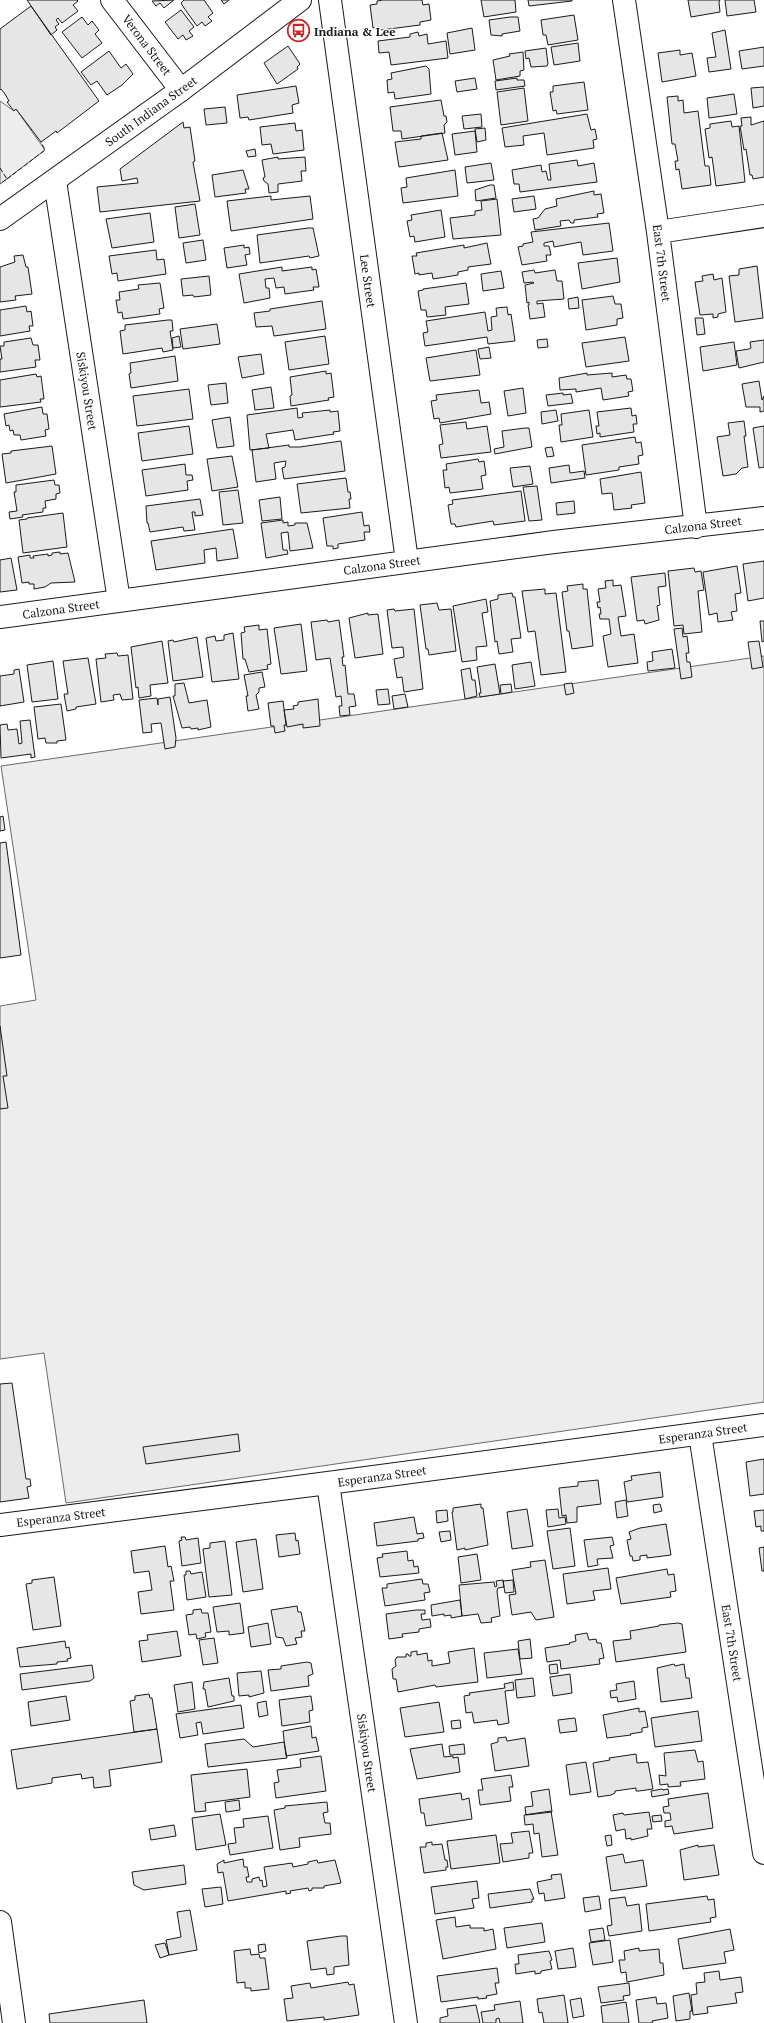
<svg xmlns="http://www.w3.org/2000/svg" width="764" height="2023" viewBox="0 0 764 2023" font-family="'PT Serif',serif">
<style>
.built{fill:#ededed;stroke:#6a6a6a}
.building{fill:#e6e6e6;stroke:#1a1a1a}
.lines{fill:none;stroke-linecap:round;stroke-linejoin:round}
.minor-casing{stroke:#1a1a1a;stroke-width:24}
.major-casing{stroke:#1a1a1a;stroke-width:24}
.minor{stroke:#fff;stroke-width:22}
.major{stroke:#fff;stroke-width:22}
.fence{stroke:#1a1a1a;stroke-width:1;stroke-dasharray:5 2;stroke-linecap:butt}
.labels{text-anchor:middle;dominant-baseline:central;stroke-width:3;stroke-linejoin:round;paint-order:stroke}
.poi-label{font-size:12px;font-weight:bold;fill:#1a1a1a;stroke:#fff;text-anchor:start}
.street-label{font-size:12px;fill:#1a1a1a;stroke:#fff}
</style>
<rect width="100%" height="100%" fill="#fff"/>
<path class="built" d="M 0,101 L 14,111 L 16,109 L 45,150 L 0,184 Z
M 764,656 L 764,1402 L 66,1503 L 44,1353 L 0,1359 L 0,1006 L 36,1000 L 1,766 Z"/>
<path class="building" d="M 27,0 L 77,0 L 78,1 L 73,5 L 78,11 L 62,23 L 58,18 L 56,20 L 59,24 L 55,27 L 57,30 L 51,35 Z
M 174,0 L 164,8 L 160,3 L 156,6 L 152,1 Z
M 184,0 L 204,0 L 213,13 L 208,17 L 212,21 L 205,26 L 202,22 L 197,26 L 184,8 L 181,3 Z
M 221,0 L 229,0 L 224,4 Z
M 383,0 L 422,0 L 423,5 L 429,4 L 431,20 L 420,22 L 420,25 L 381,30 L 380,27 L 373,28 L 370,5 L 377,4 L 377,1 Z
M 481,0 L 515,0 L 516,12 L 484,17 Z
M 528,0 L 572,0 L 572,1 L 529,6 Z
M 688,0 L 720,0 L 719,2 L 720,12 L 691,17 Z
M 725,0 L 754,0 L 756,12 L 727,16 Z
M 31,6 L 99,101 L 57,133 L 56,131 L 41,142 L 16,109 L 14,111 L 7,102 L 9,101 L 5,94 L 1,89 L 0,90 L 0,29 Z
M 181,10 L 194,27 L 189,31 L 193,36 L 186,40 L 183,35 L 178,39 L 165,22 Z
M 574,15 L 578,40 L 548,45 L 546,35 L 543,35 L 541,20 Z
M 82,17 L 88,25 L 92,21 L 99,30 L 95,34 L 102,43 L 82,58 L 62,32 Z
M 510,17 L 518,17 L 520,31 L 502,34 L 502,36 L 491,35 L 489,20 Z
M 472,28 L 475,50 L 450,54 L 447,33 Z
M 725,30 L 731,69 L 709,72 L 707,58 L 716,57 L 712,33 Z
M 418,32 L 419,36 L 427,34 L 428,44 L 446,41 L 448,58 L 391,65 L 389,52 L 379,53 L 378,41 L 410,37 L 410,34 Z
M 578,43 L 580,61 L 554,65 L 551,47 Z
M 288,46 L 300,64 L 297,67 L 298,69 L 277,84 L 264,63 Z
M 764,47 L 764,66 L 742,69 L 739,51 Z
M 546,48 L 548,64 L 547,66 L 531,67 L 529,58 L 526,59 L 525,51 Z
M 680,50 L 680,55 L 692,53 L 696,76 L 662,82 L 658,53 Z
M 109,51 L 121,68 L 126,64 L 133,74 L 122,85 L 107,95 L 97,81 L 91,85 L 81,72 Z
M 523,52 L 524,70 L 520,71 L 520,76 L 496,80 L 493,60 L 510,56 L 509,54 Z
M 426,66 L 429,69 L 431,94 L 395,99 L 394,92 L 388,93 L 387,80 L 392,79 L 391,73 Z
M 475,78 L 477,89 L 457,92 L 455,81 Z
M 517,78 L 517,80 L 524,80 L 525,86 L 496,90 L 495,81 Z
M 584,82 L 588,110 L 557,114 L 556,110 L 553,111 L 550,92 L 553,92 L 553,86 Z
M 296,86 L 299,103 L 292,105 L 293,113 L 249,120 L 248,117 L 240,118 L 237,95 Z
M 764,87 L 764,106 L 753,108 L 751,88 Z
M 524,88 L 528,121 L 501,125 L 497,92 Z
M 734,94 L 737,114 L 709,118 L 707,98 Z
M 678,96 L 678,101 L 683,100 L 684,113 L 698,111 L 705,166 L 709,166 L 711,185 L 682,189 L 679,169 L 676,170 L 675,161 L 678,161 L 675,144 L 672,144 L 667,97 Z
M 441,100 L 444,116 L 446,116 L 447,122 L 444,125 L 445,133 L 402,139 L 401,131 L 393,131 L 390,107 Z
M 225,107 L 227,123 L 206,125 L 204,109 Z
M 481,114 L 482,127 L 464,129 L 462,116 Z
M 587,114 L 591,130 L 595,129 L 597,139 L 593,140 L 594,148 L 547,155 L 544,133 L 523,136 L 524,145 L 505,147 L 502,128 Z
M 751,117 L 751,125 L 764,121 L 764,177 L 753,179 L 752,175 L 750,175 L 746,149 L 744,150 L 740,126 L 742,126 L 741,118 Z
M 731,121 L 732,127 L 739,126 L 745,182 L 716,186 L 712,157 L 709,158 L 705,129 L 710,128 L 710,124 Z
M 183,122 L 184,128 L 190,127 L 195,161 L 193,162 L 200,201 L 100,212 L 97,187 L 138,183 L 137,178 L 122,181 L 120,169 Z
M 295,123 L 296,131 L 302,130 L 304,150 L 273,154 L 271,144 L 262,145 L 260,127 Z
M 485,128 L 486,140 L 477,142 L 475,129 Z
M 475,131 L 477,152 L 455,155 L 452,134 Z
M 442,133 L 448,160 L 399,167 L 395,142 L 421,139 L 421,136 Z
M 255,149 L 256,156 L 248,157 L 246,151 Z
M 278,157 L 278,159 L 305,157 L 306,171 L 301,171 L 302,181 L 278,184 L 278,192 L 269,193 L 268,184 L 264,181 L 263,178 L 265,177 L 262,160 Z
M 577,160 L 578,166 L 594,163 L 597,182 L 520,192 L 519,184 L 514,184 L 512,170 L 541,165 L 542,172 L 546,171 L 548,180 L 551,180 L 549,164 Z
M 491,163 L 494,180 L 467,183 L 465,167 Z
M 243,170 L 249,189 L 245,189 L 246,193 L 215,197 L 212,175 Z
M 455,170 L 458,196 L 403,203 L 401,188 L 407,187 L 406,178 Z
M 490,185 L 494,185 L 496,198 L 476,201 L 475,190 Z
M 594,191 L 594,195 L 601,194 L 604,213 L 597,214 L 598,217 L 574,220 L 574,223 L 571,223 L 569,220 L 560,221 L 561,226 L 535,230 L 533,219 L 538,218 L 545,209 L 557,206 L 556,199 Z
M 271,196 L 271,200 L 310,196 L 313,219 L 231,231 L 227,201 Z
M 534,196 L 536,209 L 514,212 L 512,199 Z
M 497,199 L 501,235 L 453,239 L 450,218 L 475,215 L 475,211 L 482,210 L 481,201 Z
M 195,204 L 200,235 L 179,238 L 175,207 Z
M 441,210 L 445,237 L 415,242 L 414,236 L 410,237 L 407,221 L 412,220 L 411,215 Z
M 150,213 L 154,242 L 112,248 L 106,219 Z
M 609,223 L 613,251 L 583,255 L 581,242 L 554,247 L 553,241 L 544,243 L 544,246 L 549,246 L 551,255 L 546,255 L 547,261 L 522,265 L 518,247 L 523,246 L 523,244 L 533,242 L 531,232 Z
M 308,228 L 313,228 L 319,256 L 310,258 L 309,256 L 260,263 L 257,235 Z
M 203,240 L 206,260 L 186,263 L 183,243 Z
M 487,243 L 491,264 L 468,267 L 468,270 L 458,272 L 458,275 L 433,279 L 432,273 L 419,275 L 419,273 L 415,274 L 412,256 L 417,256 L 416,253 L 464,245 L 464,248 Z
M 244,245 L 244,248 L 249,247 L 250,254 L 245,255 L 247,265 L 227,268 L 224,248 Z
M 156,250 L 157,260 L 164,259 L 166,274 L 118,281 L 117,273 L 112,274 L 109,256 Z
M 23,255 L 26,267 L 28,267 L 32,294 L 15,296 L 16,300 L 0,302 L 0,267 L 15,262 L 14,256 Z
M 617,258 L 620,282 L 582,289 L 578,263 Z
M 757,266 L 763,318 L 735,322 L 729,276 L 739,275 L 739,269 Z
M 282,267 L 282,271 L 312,267 L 312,270 L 316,269 L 319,287 L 313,287 L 314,290 L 285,294 L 284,287 L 276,288 L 274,278 L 265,279 L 266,288 L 269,288 L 270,298 L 244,303 L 239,274 Z
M 534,270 L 535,273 L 555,270 L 557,281 L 562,281 L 564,299 L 537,301 L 537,304 L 543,303 L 545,317 L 530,319 L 528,305 L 529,305 L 529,302 L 527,303 L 525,285 L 534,283 L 533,282 L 524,283 L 522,272 Z
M 501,271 L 504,288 L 483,291 L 481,274 Z
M 713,274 L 714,280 L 722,278 L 726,312 L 718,314 L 718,317 L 713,318 L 713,314 L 700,315 L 695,282 L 703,281 L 702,276 Z
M 209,276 L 211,295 L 194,297 L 193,295 L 183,296 L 181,279 Z
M 160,283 L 164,308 L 159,309 L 160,314 L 123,319 L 122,312 L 118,313 L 116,300 L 120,300 L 119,292 L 139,289 L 138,285 Z
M 466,283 L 469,304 L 445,307 L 446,315 L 427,317 L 426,310 L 421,310 L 418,291 L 423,290 L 423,289 Z
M 613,296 L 615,304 L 621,304 L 623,318 L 617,319 L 617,325 L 586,330 L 582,300 Z
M 578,297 L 579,308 L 569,309 L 568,299 Z
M 322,301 L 326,329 L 274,336 L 272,326 L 256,327 L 254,313 L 270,311 L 270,309 Z
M 26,306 L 27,312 L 31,311 L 33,326 L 29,326 L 30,331 L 0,336 L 0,310 Z
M 507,307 L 508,315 L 511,314 L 515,341 L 488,344 L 487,337 L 425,346 L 423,333 L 428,332 L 426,321 L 485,312 L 488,331 L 492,330 L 491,317 L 497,316 L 496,308 Z
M 695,318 L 703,318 L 705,334 L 697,335 Z
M 168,320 L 172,320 L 173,331 L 170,331 L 173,350 L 163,352 L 162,348 L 123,354 L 120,331 L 125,330 L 125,325 Z
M 217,324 L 220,344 L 183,349 L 180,329 Z
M 179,336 L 181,347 L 173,348 L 172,338 Z
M 325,336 L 329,364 L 289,370 L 285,342 Z
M 625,337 L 629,361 L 586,367 L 582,343 Z
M 31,338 L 33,345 L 38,345 L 40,360 L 35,360 L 36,367 L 0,372 L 0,359 L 2,359 L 0,346 L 4,346 L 4,342 Z
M 547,339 L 548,347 L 538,348 L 537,340 Z
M 764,340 L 764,362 L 739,368 L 736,351 L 749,349 L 751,348 L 750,342 Z
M 734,342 L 737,365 L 703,371 L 700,347 Z
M 489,347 L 491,358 L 480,359 L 478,349 Z
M 476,350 L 480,375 L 430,381 L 426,358 Z
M 261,354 L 264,374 L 242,378 L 238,357 Z
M 175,356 L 178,381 L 131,388 L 129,374 L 131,373 L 130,363 Z
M 326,371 L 326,374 L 331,373 L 334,397 L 328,398 L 329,400 L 291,406 L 290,396 L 292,395 L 290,377 Z
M 587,373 L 587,375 L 612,373 L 612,377 L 626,375 L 627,379 L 631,379 L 633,391 L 628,392 L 629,396 L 603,400 L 601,388 L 576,392 L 576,389 L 560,390 L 559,378 Z
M 36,374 L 37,377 L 41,376 L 44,399 L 40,399 L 41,402 L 0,407 L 0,380 Z
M 759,381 L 762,400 L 764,396 L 764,411 L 760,412 L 760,407 L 746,407 L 742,384 Z
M 226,383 L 228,403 L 211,405 L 208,385 Z
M 271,387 L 274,408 L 255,410 L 252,390 Z
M 523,388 L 526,413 L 508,416 L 504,391 Z
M 189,389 L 193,419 L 137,426 L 133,396 Z
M 479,390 L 481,403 L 489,402 L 491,414 L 440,423 L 439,418 L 434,419 L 431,401 L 437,400 L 436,395 Z
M 563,393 L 563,395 L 571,394 L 573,403 L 548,406 L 546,395 Z
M 42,407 L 43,414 L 47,414 L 49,429 L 45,430 L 46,436 L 21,440 L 20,435 L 14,435 L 13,430 L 10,431 L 9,425 L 6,426 L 4,414 Z
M 297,408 L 298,418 L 303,417 L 302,413 L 330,410 L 330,412 L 338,411 L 340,431 L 333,432 L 334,434 L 295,440 L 293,430 L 266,434 L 269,448 L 250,450 L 247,415 Z
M 631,408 L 632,416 L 636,415 L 637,424 L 633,424 L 634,432 L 600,437 L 600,433 L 597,434 L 596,426 L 599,426 L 597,412 Z
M 556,410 L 558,421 L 542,424 L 541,412 Z
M 589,410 L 593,437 L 561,442 L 559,425 L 562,425 L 561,414 Z
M 230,417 L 234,446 L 217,448 L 212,420 Z
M 744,421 L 746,436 L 744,436 L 748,467 L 742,468 L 736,474 L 723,476 L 717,437 L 730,435 L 728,423 Z
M 466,422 L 467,429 L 487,426 L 491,452 L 441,458 L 439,445 L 443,444 L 440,425 Z
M 189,426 L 193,454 L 142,461 L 138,433 Z
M 764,426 L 764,467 L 759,468 L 753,428 Z
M 525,428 L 529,428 L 532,447 L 495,454 L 494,449 L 504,447 L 502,431 Z
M 635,437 L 636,443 L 641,442 L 643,455 L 638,456 L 639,464 L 619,467 L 619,470 L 586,475 L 582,445 Z
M 341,441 L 345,471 L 284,479 L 282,468 L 285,467 L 286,461 L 274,463 L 276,479 L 256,482 L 252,450 L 289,445 L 289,447 L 300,447 Z
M 52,446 L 56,474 L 6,483 L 2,454 L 11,453 L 11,451 Z
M 552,447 L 554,456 L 547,457 L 545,448 Z
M 232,456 L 238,487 L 212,491 L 207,459 Z
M 478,459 L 479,462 L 484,461 L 486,475 L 481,476 L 483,489 L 450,493 L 449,487 L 445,488 L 443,470 L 447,470 L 446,464 Z
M 185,464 L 186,475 L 192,475 L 193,480 L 187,481 L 188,490 L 146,496 L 142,470 Z
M 569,465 L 570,473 L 584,471 L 585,478 L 551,483 L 549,468 Z
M 530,466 L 533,484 L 513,487 L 510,468 Z
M 641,472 L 645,503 L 631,505 L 632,508 L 614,510 L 612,493 L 602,494 L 600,479 Z
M 346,478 L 348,492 L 350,492 L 351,499 L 349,499 L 350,508 L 301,513 L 297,484 Z
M 54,480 L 55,485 L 59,485 L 60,493 L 56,494 L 56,499 L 45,501 L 46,508 L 43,508 L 43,512 L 22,515 L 23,517 L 10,519 L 9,512 L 17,511 L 14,492 L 16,492 L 16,485 Z
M 537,486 L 542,520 L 529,521 L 523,487 Z
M 238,490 L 243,523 L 223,525 L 219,492 Z
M 521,491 L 525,521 L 494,525 L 493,521 L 456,527 L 455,524 L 451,524 L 448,505 L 453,504 L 452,500 Z
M 280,497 L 282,519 L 262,521 L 259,500 Z
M 200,499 L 203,515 L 195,516 L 195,512 L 192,512 L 195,530 L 184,531 L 183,527 L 150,532 L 148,523 L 147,523 L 146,506 Z
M 574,501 L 575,513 L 557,515 L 556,503 Z
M 362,512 L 364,526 L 369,525 L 370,532 L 364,532 L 365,540 L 338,544 L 338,548 L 333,549 L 333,546 L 327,546 L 323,518 Z
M 63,513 L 67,547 L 23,553 L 19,520 L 27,519 L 27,518 Z
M 283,520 L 283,523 L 288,522 L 288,526 L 295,525 L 295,523 L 307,523 L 313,548 L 290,551 L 288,532 L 281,533 L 283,550 L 287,550 L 288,554 L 266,558 L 261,523 Z
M 233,529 L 238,558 L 217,561 L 216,548 L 204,550 L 205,563 L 156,570 L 151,541 Z
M 60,552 L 60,554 L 68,553 L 75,582 L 51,583 L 45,587 L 34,589 L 34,584 L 29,584 L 29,582 L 22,583 L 18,557 L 30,555 L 30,558 L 34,558 L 33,556 L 48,554 L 48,556 L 52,555 L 52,553 Z
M 11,558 L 17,590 L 0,592 L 0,560 Z
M 764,561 L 764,598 L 748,601 L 743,564 Z
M 737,566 L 741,593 L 735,594 L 737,611 L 731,612 L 733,620 L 718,622 L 717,613 L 709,615 L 703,572 Z
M 694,568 L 695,572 L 701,571 L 704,590 L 698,591 L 702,632 L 684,634 L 683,625 L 674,626 L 668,571 Z
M 665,573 L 666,586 L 658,587 L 660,605 L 657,606 L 659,620 L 645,624 L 644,620 L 637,621 L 631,577 Z
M 613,580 L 613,586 L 621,585 L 626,616 L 618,617 L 621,636 L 634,634 L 638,663 L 608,667 L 603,636 L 611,634 L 609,619 L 600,619 L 599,614 L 601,614 L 600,607 L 598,608 L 597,602 L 600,602 L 598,589 L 606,588 L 605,581 Z
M 583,584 L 583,589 L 587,589 L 593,646 L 572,649 L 569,631 L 567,631 L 562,592 L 568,591 L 567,586 Z
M 545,589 L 545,594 L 556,593 L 566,672 L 541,675 L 535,631 L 528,632 L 522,591 Z
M 512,593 L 513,597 L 515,597 L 521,638 L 511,639 L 513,652 L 499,654 L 497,641 L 495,642 L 490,601 L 498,599 L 498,595 Z
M 486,599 L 488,612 L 482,613 L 487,646 L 476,647 L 477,660 L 462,662 L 453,606 Z
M 437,603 L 439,610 L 451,609 L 456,651 L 429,655 L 428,649 L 426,649 L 420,605 Z
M 394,609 L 395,611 L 414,609 L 423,689 L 404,692 L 402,677 L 397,678 L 394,659 L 404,657 L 403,647 L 392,648 L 387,610 Z
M 368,613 L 368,615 L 378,614 L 383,654 L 355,658 L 349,618 Z
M 327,620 L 328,622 L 339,620 L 344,657 L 342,657 L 343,666 L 345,665 L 348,694 L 354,694 L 356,706 L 349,707 L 350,715 L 340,716 L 339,706 L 342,706 L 341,696 L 336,697 L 330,658 L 316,660 L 311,622 Z
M 760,621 L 764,621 L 764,641 L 762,642 Z
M 301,624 L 307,671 L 281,674 L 274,628 Z
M 259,625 L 259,630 L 267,629 L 271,664 L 267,665 L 268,669 L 249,672 L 245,659 L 243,659 L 241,633 L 245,632 L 244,627 Z
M 682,628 L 683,637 L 687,636 L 689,653 L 686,653 L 687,662 L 690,662 L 692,677 L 681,679 L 674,629 Z
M 233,633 L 239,679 L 212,682 L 206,638 L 215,636 L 216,641 L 224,640 L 224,635 Z
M 197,637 L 203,677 L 173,681 L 168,641 L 173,640 L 174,642 Z
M 162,641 L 168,683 L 150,685 L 151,696 L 139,698 L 138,687 L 136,688 L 131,647 Z
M 759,641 L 763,667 L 752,669 L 748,642 Z
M 672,649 L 675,668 L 648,671 L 647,662 L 653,661 L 652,652 Z
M 117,653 L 118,656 L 128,655 L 133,699 L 122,700 L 120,694 L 113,695 L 114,700 L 101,702 L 96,659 L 106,658 L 105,654 Z
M 88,658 L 96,704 L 76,707 L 76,709 L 67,711 L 64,694 L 68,694 L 63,661 Z
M 53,661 L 58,699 L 32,702 L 27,665 Z
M 531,662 L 535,686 L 515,689 L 512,665 Z
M 495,664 L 500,694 L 480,697 L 479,693 L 481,693 L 477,667 Z
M 470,668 L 472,680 L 475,680 L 477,696 L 465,699 L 461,670 Z
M 19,669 L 24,702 L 0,706 L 0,676 L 14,674 L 14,670 Z
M 262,672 L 265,687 L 259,688 L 259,692 L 256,695 L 259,709 L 248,711 L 246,696 L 248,696 L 244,675 Z
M 184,683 L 189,703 L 207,700 L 211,727 L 198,730 L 198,728 L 191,729 L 190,727 L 182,728 L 173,696 L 175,696 L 175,684 Z
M 572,683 L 574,693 L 566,695 L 564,684 Z
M 511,684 L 512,692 L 501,694 L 500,685 Z
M 388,689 L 390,704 L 378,705 L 376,690 Z
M 405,694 L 408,707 L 394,709 L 392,696 Z
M 170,697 L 176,738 L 175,747 L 165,749 L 161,723 L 151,724 L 152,732 L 143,733 L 139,700 L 157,698 L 158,705 L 158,699 Z
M 318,699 L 320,726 L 303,728 L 303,724 L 287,727 L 284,710 L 294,709 L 293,706 L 298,705 L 298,702 Z
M 283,701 L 286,725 L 284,725 L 285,731 L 275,733 L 274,726 L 271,726 L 268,703 Z
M 61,704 L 66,740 L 57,741 L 57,743 L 46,743 L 45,738 L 38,739 L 34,707 Z
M 30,720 L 35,757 L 31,758 L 31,754 L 1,758 L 0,725 L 7,724 L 8,730 L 17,729 L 19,744 L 22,743 L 20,721 Z
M 3,816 L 5,830 L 0,831 L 0,817 Z
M 6,842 L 21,955 L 0,958 L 0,843 Z
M 0,1026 L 7,1076 L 3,1076 L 8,1108 L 0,1109 Z
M 12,1383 L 26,1479 L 30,1479 L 31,1486 L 27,1487 L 29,1498 L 0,1502 L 0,1384 Z
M 238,1434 L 240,1451 L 146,1464 L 143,1447 Z
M 764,1459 L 764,1494 L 750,1496 L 746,1462 Z
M 660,1472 L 663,1497 L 627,1502 L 624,1482 L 632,1480 L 631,1476 Z
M 598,1480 L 601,1504 L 577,1507 L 577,1522 L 567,1523 L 566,1515 L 562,1516 L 559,1488 L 578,1486 L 578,1482 Z
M 626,1500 L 628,1516 L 617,1518 L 615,1502 Z
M 481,1504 L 481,1508 L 483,1508 L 488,1545 L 465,1550 L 465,1548 L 457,1550 L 452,1512 L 453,1512 L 453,1508 Z
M 660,1504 L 662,1511 L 654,1513 L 653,1505 Z
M 527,1509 L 533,1546 L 512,1549 L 507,1512 Z
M 558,1509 L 559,1518 L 565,1517 L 566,1524 L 548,1527 L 546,1510 Z
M 447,1510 L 448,1521 L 437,1523 L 436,1511 Z
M 764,1510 L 764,1531 L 761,1531 L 761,1526 L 756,1527 L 754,1511 Z
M 414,1517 L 417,1534 L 423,1533 L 424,1538 L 418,1539 L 418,1541 L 377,1546 L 374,1523 Z
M 666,1524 L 671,1555 L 647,1558 L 647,1555 L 640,1556 L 640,1560 L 633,1561 L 632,1556 L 630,1556 L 627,1540 L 631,1539 L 629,1532 L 640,1528 Z
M 570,1528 L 575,1566 L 553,1569 L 547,1531 Z
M 450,1531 L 451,1540 L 441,1542 L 439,1532 Z
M 295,1533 L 296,1541 L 298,1540 L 300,1554 L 279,1557 L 276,1535 Z
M 181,1537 L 185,1537 L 186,1540 L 198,1538 L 201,1563 L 182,1566 L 179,1541 L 182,1540 Z
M 612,1537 L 614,1545 L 610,1546 L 613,1558 L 597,1559 L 598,1565 L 588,1567 L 584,1540 Z
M 256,1539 L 263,1589 L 243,1592 L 236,1542 Z
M 225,1541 L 232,1595 L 209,1597 L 203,1549 L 210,1548 L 210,1543 Z
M 165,1546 L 168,1567 L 171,1566 L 174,1581 L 170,1581 L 174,1610 L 141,1614 L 138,1592 L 152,1590 L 149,1571 L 134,1573 L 131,1551 Z
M 764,1547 L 764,1571 L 762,1571 L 759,1548 Z
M 407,1551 L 408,1561 L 413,1560 L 414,1567 L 418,1566 L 419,1573 L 380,1577 L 377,1558 L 383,1557 L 382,1554 Z
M 477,1554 L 481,1580 L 461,1583 L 458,1557 Z
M 545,1560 L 554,1617 L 536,1620 L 531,1612 L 512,1615 L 509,1595 L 516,1594 L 512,1570 L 531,1567 L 530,1562 Z
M 608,1568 L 611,1589 L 593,1591 L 595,1600 L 567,1604 L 563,1574 Z
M 667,1569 L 668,1575 L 674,1574 L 676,1591 L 670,1592 L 671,1597 L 621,1604 L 616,1578 Z
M 186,1571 L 190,1571 L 191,1574 L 202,1572 L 206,1597 L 187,1600 L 184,1575 L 186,1575 Z
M 54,1577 L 61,1626 L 33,1630 L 26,1584 L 32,1583 L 32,1580 Z
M 422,1579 L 423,1584 L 428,1584 L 430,1592 L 424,1593 L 425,1600 L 385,1606 L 382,1588 L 387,1588 L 387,1584 Z
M 503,1580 L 504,1587 L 498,1588 L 497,1591 L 500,1616 L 491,1618 L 492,1622 L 481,1623 L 478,1614 L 462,1616 L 459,1585 L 494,1582 L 495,1587 L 497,1586 L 496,1581 Z
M 513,1580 L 514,1592 L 505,1593 L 503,1581 Z
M 460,1600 L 462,1616 L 451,1618 L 451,1615 L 444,1616 L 444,1614 L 432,1616 L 431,1605 Z
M 240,1603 L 244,1633 L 229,1635 L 229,1631 L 217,1632 L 213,1607 Z
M 297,1606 L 298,1612 L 301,1612 L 305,1631 L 301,1631 L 302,1637 L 295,1638 L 297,1644 L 286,1646 L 283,1638 L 276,1637 L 271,1610 Z
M 201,1609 L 202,1613 L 208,1613 L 211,1632 L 205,1633 L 206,1637 L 197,1639 L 196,1634 L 189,1635 L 186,1615 L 193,1614 L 193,1610 Z
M 416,1610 L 425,1610 L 425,1614 L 421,1614 L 422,1620 L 430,1619 L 431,1627 L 419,1629 L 419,1632 L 402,1634 L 403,1637 L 389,1639 L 386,1614 Z
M 268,1623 L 271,1644 L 251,1647 L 248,1627 Z
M 678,1623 L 682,1624 L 686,1652 L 616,1662 L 613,1641 L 631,1639 L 630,1631 L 659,1626 L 659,1625 Z
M 177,1631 L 181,1656 L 142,1662 L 139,1641 L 148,1640 L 147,1635 Z
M 587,1633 L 589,1640 L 596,1639 L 597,1643 L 601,1643 L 604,1658 L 599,1659 L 600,1664 L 561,1669 L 560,1660 L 547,1662 L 545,1648 L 570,1644 L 569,1643 L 576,1641 L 575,1635 Z
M 214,1638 L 218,1663 L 203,1665 L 199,1640 Z
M 530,1639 L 532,1658 L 520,1659 L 518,1641 Z
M 65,1641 L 66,1648 L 69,1647 L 71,1658 L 67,1659 L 68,1661 L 57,1662 L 57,1664 L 20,1667 L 17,1648 Z
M 474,1648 L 478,1682 L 436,1687 L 435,1685 L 398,1692 L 396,1679 L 393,1679 L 392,1669 L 396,1666 L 395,1660 L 397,1657 L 406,1657 L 406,1654 L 408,1654 L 409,1656 L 411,1656 L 411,1652 L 417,1651 L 417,1655 L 427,1653 L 428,1661 L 432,1660 L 432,1666 L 450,1663 L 448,1652 Z
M 518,1649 L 522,1674 L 487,1678 L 484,1653 Z
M 307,1662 L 311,1663 L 313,1674 L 308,1676 L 309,1686 L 271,1691 L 268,1670 L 281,1669 L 281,1666 Z
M 557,1664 L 558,1673 L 550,1674 L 549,1665 Z
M 674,1664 L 675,1666 L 684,1664 L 686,1678 L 689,1678 L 692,1698 L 661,1702 L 657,1668 Z
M 92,1665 L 94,1678 L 90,1681 L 22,1690 L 20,1674 Z
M 261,1671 L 264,1693 L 249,1697 L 249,1695 L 239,1696 L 237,1673 Z
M 570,1674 L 572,1693 L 553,1696 L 550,1677 Z
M 229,1678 L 232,1696 L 234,1696 L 234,1701 L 208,1707 L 205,1689 L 203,1689 L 204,1682 Z
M 533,1678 L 535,1696 L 517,1698 L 515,1680 Z
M 634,1681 L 636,1699 L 618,1702 L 617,1697 L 611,1698 L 610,1691 L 617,1690 L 616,1684 Z
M 192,1682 L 195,1709 L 178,1712 L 174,1685 Z
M 513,1682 L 514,1690 L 505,1691 L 509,1723 L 498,1725 L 497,1720 L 474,1723 L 472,1712 L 466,1713 L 464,1696 L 470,1695 L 469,1693 L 505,1688 L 504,1684 Z
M 149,1694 L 150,1698 L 152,1698 L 157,1729 L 134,1732 L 130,1701 L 135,1700 L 135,1696 Z
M 66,1696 L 70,1720 L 31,1726 L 28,1702 Z
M 311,1696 L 313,1710 L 309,1711 L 310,1722 L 282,1726 L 279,1700 Z
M 266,1701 L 268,1715 L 259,1717 L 257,1703 Z
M 439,1702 L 444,1732 L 405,1737 L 400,1708 Z
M 241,1705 L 244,1728 L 203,1734 L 201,1722 L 196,1723 L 198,1735 L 180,1738 L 176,1714 Z
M 639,1708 L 639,1712 L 645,1711 L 648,1727 L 642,1728 L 642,1732 L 630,1734 L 631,1735 L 607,1738 L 603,1715 Z
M 698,1711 L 702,1741 L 655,1747 L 651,1718 Z
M 575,1718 L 577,1731 L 560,1733 L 558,1720 Z
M 460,1720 L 461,1728 L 452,1729 L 451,1721 Z
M 311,1726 L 312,1738 L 316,1737 L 319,1751 L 286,1756 L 283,1731 Z
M 157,1729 L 162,1762 L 109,1770 L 111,1786 L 94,1788 L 93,1777 L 82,1779 L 81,1774 L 52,1778 L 52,1783 L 17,1789 L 11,1750 Z
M 506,1737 L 507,1741 L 525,1738 L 529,1766 L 495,1771 L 491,1744 L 498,1742 L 498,1738 Z
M 244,1739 L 253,1747 L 284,1742 L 287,1758 L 208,1767 L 205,1744 Z
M 442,1744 L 444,1757 L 453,1756 L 453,1758 L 458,1757 L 460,1772 L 417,1779 L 410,1749 Z
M 464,1744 L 465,1754 L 450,1755 L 449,1746 Z
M 695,1750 L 698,1762 L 703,1761 L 705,1779 L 680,1782 L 681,1786 L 668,1787 L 668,1784 L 660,1785 L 659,1775 L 666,1776 L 664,1753 Z
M 636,1754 L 637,1763 L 648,1762 L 653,1789 L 639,1791 L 636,1791 L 636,1788 L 615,1791 L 615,1793 L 611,1795 L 598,1797 L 593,1763 L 610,1760 L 609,1758 Z
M 321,1756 L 326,1791 L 276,1798 L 274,1783 L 279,1782 L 277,1770 L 301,1767 L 300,1759 Z
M 586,1762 L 591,1792 L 570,1795 L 566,1765 Z
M 247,1769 L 250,1797 L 205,1803 L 206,1811 L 195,1812 L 191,1775 Z
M 511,1775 L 513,1787 L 509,1787 L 511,1801 L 480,1805 L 478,1790 L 483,1790 L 481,1779 Z
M 549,1789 L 552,1812 L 526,1815 L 525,1807 L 533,1806 L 531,1792 Z
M 662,1789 L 663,1790 L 668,1789 L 669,1794 L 652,1797 L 651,1791 Z
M 461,1793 L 462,1800 L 469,1798 L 472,1819 L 426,1826 L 424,1813 L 421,1813 L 419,1799 Z
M 708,1793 L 713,1828 L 674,1834 L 672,1826 L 665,1827 L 665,1821 L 671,1820 L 670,1813 L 664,1813 L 663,1807 L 669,1806 L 668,1799 Z
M 239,1800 L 240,1810 L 226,1812 L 225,1802 Z
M 327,1802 L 328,1812 L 323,1813 L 325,1823 L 330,1823 L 331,1834 L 299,1838 L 300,1847 L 280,1850 L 274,1810 L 285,1808 L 285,1806 Z
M 551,1811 L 558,1855 L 542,1857 L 539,1833 L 534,1834 L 533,1824 L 525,1825 L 524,1815 Z
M 649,1812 L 652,1829 L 647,1829 L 648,1836 L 631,1840 L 631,1838 L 626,1839 L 625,1829 L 616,1831 L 613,1815 L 623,1813 L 624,1815 Z
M 220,1814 L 226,1845 L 196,1850 L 192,1818 Z
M 661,1815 L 662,1821 L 653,1822 L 652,1816 Z
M 268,1816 L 273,1848 L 230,1855 L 228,1844 L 236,1843 L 234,1828 L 244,1827 L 243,1819 Z
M 174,1825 L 176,1836 L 151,1840 L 149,1829 Z
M 529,1831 L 533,1853 L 529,1853 L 529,1858 L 503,1862 L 500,1844 L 513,1843 L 511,1833 Z
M 496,1835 L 500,1863 L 451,1869 L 447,1841 Z
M 611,1835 L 612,1845 L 607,1846 L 605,1836 Z
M 432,1842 L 432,1845 L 442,1844 L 445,1860 L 447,1860 L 448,1867 L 446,1867 L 446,1870 L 424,1873 L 420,1847 L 426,1847 L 426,1843 Z
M 698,1845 L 698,1847 L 714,1845 L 719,1875 L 684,1880 L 680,1850 Z
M 623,1854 L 625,1863 L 643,1860 L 647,1886 L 611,1891 L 606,1857 Z
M 243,1859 L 244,1867 L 247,1867 L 249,1877 L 246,1877 L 247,1882 L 252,1882 L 252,1879 L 259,1877 L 260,1881 L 262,1880 L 263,1887 L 267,1886 L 264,1867 L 292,1863 L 293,1867 L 308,1864 L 308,1862 L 317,1860 L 318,1863 L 335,1860 L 341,1883 L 324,1886 L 324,1888 L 312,1888 L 312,1890 L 309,1891 L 308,1888 L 290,1891 L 291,1893 L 286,1894 L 286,1891 L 228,1901 L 223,1872 L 218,1873 L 217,1864 L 224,1860 L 224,1863 Z
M 184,1865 L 186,1884 L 144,1890 L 134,1885 L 132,1872 Z
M 561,1874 L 565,1898 L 545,1901 L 544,1893 L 539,1894 L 537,1882 L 552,1879 L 551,1875 Z
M 477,1881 L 479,1898 L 472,1899 L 474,1908 L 435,1914 L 431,1887 Z
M 221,1887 L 223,1904 L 205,1907 L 202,1889 Z
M 530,1889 L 534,1899 L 532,1899 L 532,1902 L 490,1908 L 488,1894 Z
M 599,1896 L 601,1909 L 585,1912 L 583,1898 Z
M 707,1896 L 708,1900 L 714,1899 L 716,1917 L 710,1918 L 711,1922 L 649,1931 L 646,1904 Z
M 625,1897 L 627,1906 L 639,1904 L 642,1931 L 609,1936 L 607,1926 L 612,1925 L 609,1899 Z
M 190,1910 L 197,1950 L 169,1955 L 166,1940 L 181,1937 L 177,1912 Z
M 455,1917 L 456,1927 L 470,1925 L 470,1928 L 484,1928 L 484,1931 L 493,1929 L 496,1949 L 443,1959 L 436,1920 Z
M 542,1923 L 545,1942 L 507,1948 L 504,1928 Z
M 603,1928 L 605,1940 L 591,1942 L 589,1930 Z
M 730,1929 L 734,1950 L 724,1952 L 726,1963 L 683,1969 L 678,1939 Z
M 341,1936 L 347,1936 L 349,1965 L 334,1967 L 334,1974 L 327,1975 L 326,1968 L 311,1970 L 307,1941 Z
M 610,1940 L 613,1962 L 593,1965 L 589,1943 Z
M 165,1943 L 169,1955 L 160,1958 L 155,1945 Z
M 265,1944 L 266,1951 L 259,1953 L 258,1945 Z
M 573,1948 L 576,1967 L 558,1969 L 555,1951 Z
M 639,1948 L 639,1951 L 659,1949 L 660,1963 L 663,1963 L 664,1975 L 627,1982 L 626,1972 L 621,1973 L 619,1960 L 625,1960 L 624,1951 Z
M 250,1949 L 251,1955 L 259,1954 L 260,1958 L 265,1958 L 269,1989 L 251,1991 L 251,1988 L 245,1988 L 245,1982 L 237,1983 L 234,1951 Z
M 549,1951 L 552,1960 L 550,1961 L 552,1969 L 541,1971 L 541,1973 L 535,1974 L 535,1971 L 516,1974 L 515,1964 L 519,1964 L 518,1955 Z
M 497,1968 L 499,1983 L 495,1983 L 497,1994 L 486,1996 L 487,1998 L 478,1999 L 478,1997 L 441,2002 L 437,1976 Z
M 719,1971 L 720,1980 L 741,1977 L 743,1992 L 735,1993 L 737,2003 L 707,2007 L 708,2013 L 693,2015 L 691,1995 L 697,1994 L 696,1983 L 705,1982 L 704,1973 Z
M 348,1982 L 349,1985 L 354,1984 L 359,2015 L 324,2020 L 324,2017 L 287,2021 L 284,1999 L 293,1998 L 291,1986 L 310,1983 L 311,1988 Z
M 629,1983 L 630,1995 L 623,1996 L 624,2000 L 601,2003 L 598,1987 Z
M 689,1993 L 692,2011 L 690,2011 L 690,2019 L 676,2021 L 673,1996 Z
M 564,1995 L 568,2023 L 544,2023 L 542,2012 L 539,2013 L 537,1999 Z
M 656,1997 L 657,2004 L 666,2003 L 668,2018 L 652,2021 L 653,2023 L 639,2023 L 636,2000 Z
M 581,1998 L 584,2016 L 573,2018 L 570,2000 Z
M 144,2000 L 147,2023 L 50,2023 L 49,2014 Z
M 520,2001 L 523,2023 L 500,2023 L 499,2018 L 496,2019 L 496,2023 L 483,2023 L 481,2012 L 495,2010 L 494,2005 Z
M 626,2002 L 629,2023 L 603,2023 L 601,2006 Z
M 476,2005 L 480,2023 L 440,2023 L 440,2018 L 448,2016 L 447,2009 Z"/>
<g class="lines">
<defs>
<path id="minor" d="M 112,0 L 181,90
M 330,0 L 407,561
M 624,0 L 658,232 L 696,527
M 55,181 L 119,601
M 658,232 L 764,216
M 0,617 L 554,542 L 764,518
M 700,1434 L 764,1853
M 328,1483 L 406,2023
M 0,1525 L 328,1483 L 764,1425"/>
<path id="major" d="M 0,219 L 181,90 L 300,0
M 0,1922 L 14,2023"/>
</defs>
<use href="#minor" class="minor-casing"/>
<use href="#major" class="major-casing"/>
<use href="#minor" class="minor"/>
<use href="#major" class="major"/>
<path class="fence" d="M 0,168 L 7,179 L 0,184
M 7,179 L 45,150 L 41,142"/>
</g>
<defs>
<symbol id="bus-ring" viewBox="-11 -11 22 22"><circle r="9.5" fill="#fff" stroke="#c62828" stroke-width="1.5"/><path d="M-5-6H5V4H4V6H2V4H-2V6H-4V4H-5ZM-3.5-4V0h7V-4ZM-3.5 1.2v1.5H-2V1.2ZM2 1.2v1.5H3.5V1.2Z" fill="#c62828"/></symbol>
</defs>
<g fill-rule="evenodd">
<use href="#bus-ring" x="286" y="18" width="25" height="25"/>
</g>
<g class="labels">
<g class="poi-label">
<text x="314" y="31">Indiana &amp; Lee</text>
</g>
<g class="street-label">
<text transform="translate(147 45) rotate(53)">Verona Street</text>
<text transform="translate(151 111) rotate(-36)">South Indiana Street</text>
<text transform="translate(662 263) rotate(83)">East 7th Street</text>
<text transform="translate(368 281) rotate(82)">Lee Street</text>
<text transform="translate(87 391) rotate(81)">Siskiyou Street</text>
<text transform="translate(703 525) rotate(-7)">Calzona Street</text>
<text transform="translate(382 565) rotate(-8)">Calzona Street</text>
<text transform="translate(61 609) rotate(-8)">Calzona Street</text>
<text transform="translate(703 1433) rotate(-8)">Esperanza Street</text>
<text transform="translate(382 1476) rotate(-8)">Esperanza Street</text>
<text transform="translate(61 1517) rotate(-7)">Esperanza Street</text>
<text transform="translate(732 1643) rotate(81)">East 7th Street</text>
<text transform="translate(367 1753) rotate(82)">Siskiyou Street</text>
</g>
</g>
</svg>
